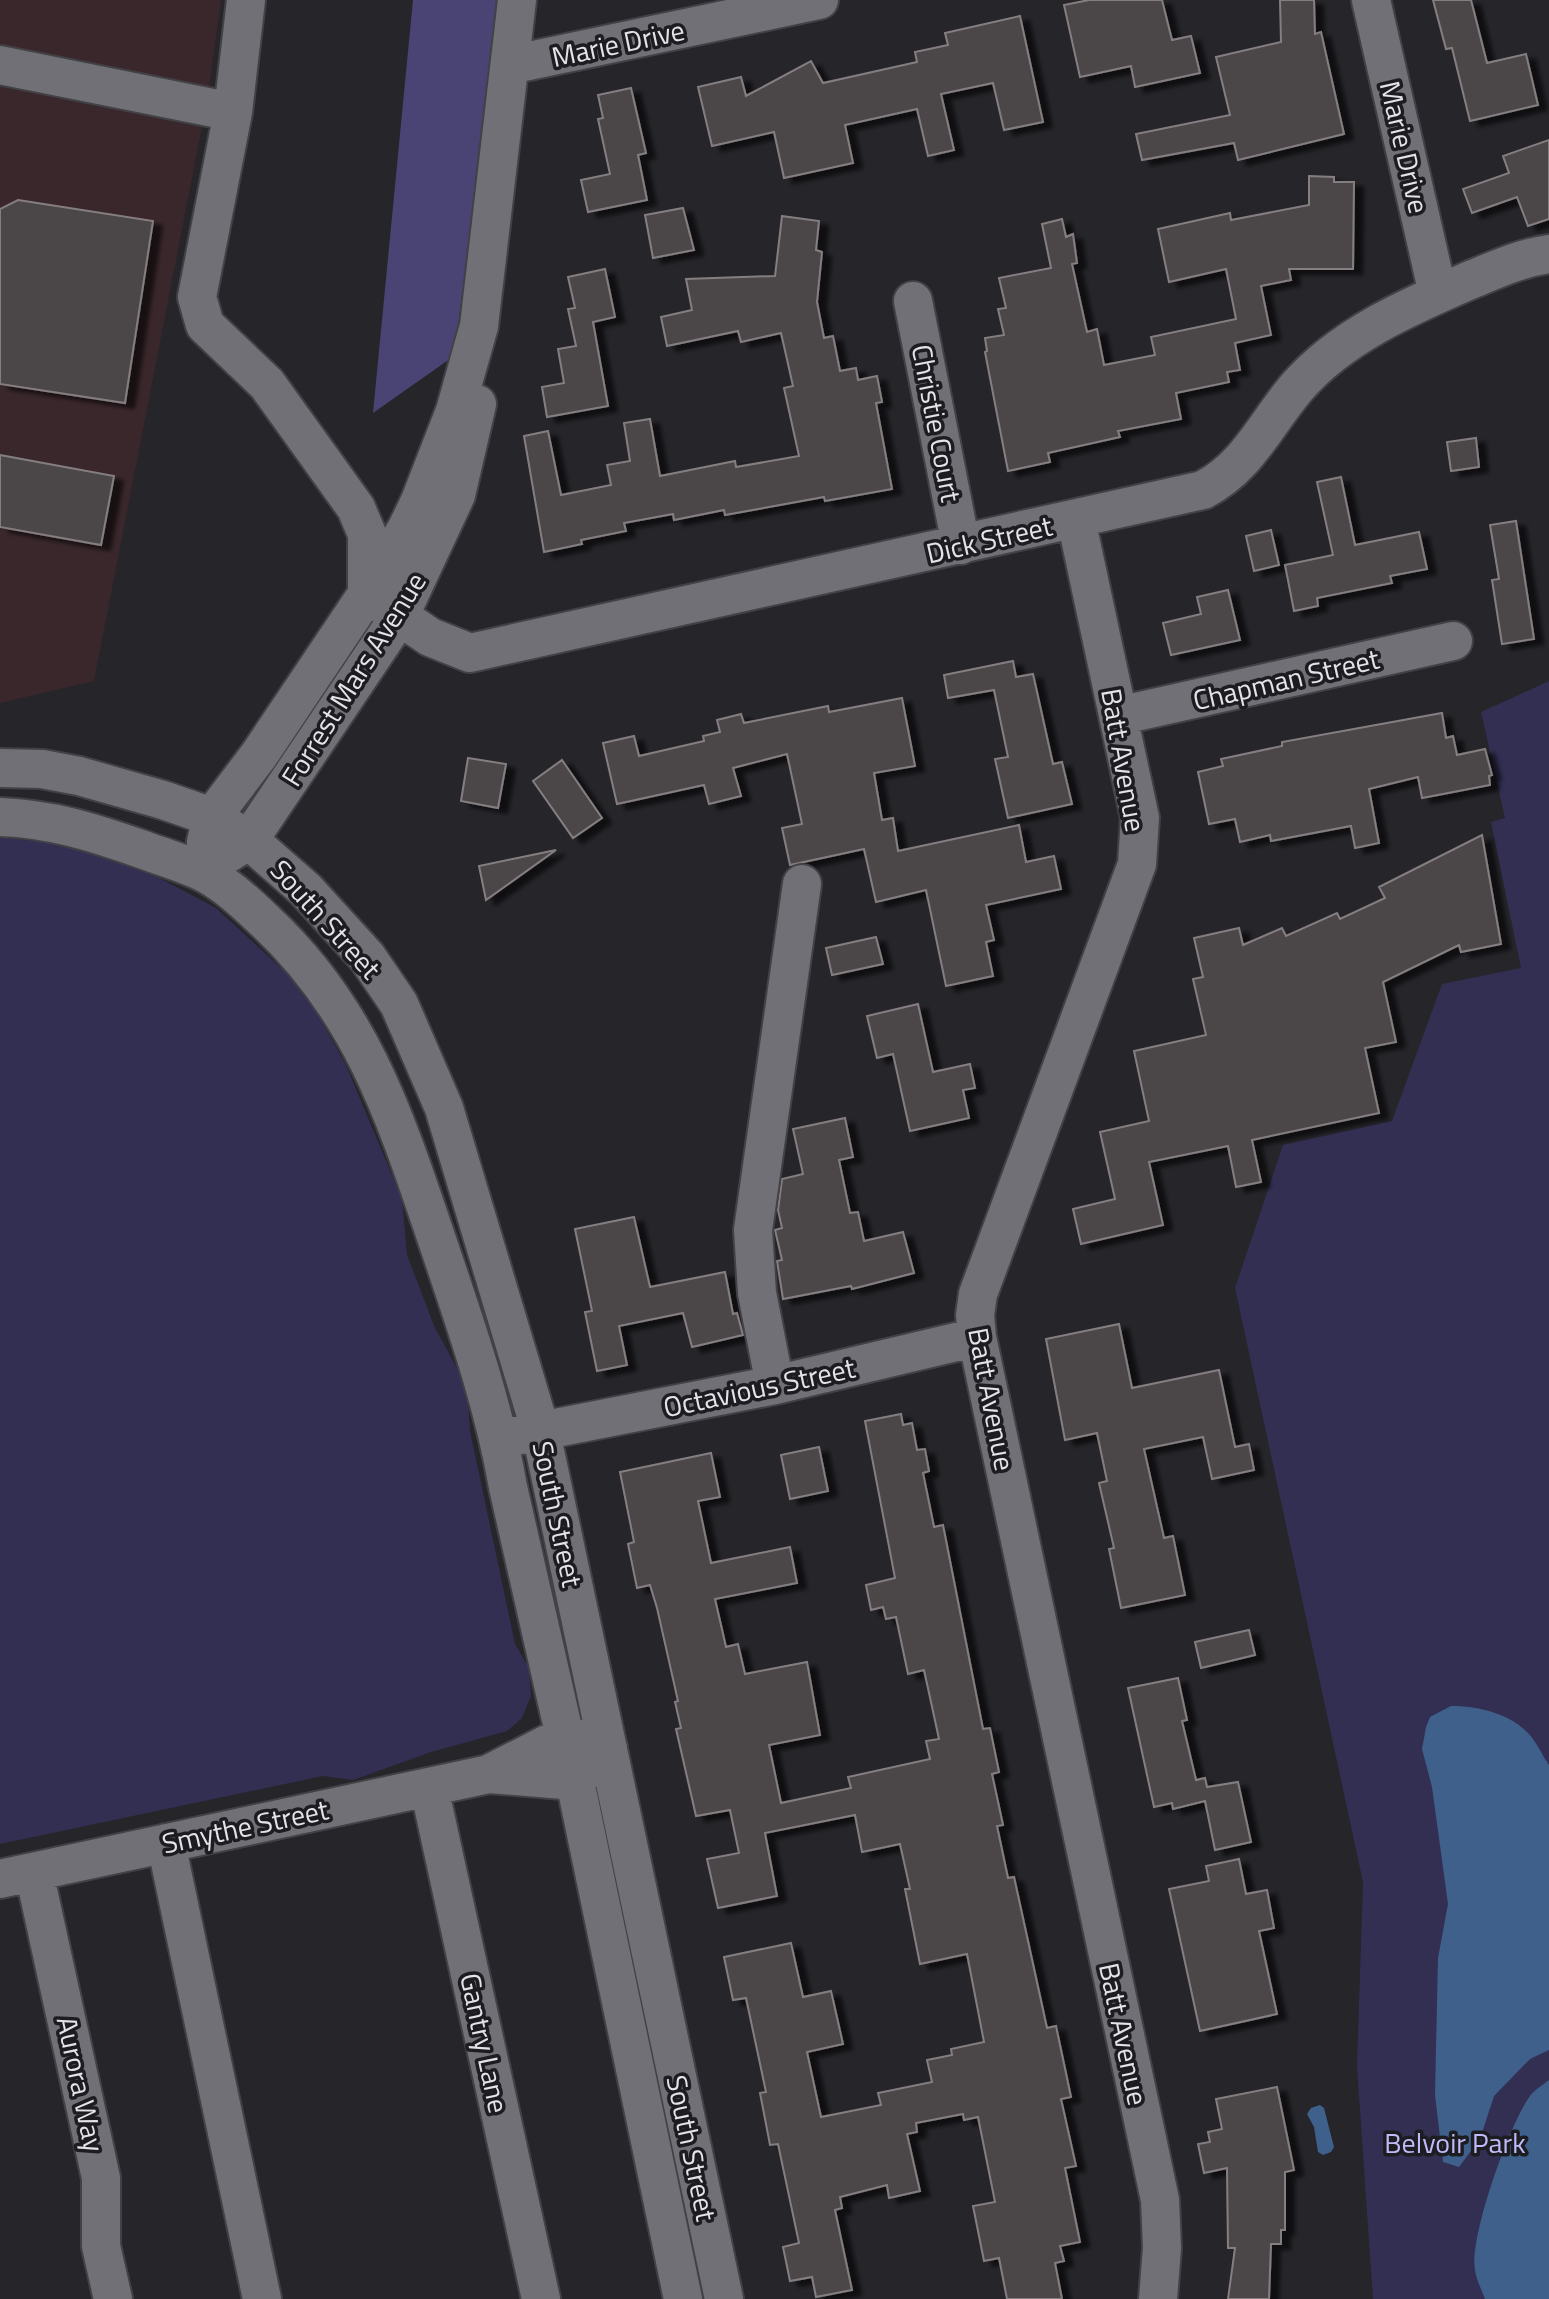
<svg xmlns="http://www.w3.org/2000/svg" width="1549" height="2299" viewBox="0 0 1549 2299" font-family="'Titillium Web',sans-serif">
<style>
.industrial{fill:#3a272b}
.green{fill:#332f53}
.forest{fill:#4a4475}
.water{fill:#3e608b}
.building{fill:#4c4649;stroke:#857e81;stroke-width:2;filter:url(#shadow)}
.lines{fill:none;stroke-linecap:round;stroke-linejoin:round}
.minor-casing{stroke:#414146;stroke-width:42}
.minor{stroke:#717077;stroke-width:38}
.labels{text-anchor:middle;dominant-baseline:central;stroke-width:7;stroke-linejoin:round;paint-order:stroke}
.street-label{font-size:28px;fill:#e4e4e8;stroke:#1c1c21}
.park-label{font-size:28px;fill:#bfbbfa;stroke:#1c1c21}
</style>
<defs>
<filter id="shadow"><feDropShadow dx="9" dy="5" stdDeviation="2" flood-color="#0009"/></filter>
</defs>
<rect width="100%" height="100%" fill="#25252a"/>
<path class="industrial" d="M 0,0 L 221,0 L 208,96 L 94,681 L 0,703 Z"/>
<path class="green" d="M 1549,681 L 1549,2299 L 1373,2299 L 1357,2067 L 1363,1882 L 1235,1288 L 1283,1145 L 1392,1121 L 1442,984 L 1521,968 L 1491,822 L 1505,818 L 1481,712 Z
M 0,837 L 59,844 L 150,873 L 216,908 L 303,988 L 346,1065 L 402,1199 L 407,1255 L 435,1328 L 467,1386 L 470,1431 L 515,1644 L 529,1668 L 531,1696 L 522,1718 L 507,1731 L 431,1752 L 353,1780 L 323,1776 L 0,1844 Z"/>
<path class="forest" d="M 413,0 L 501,0 L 454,356 L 373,413 Z"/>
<path class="water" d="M 1451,1706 C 1477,1706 1509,1713 1528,1733 C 1536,1741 1542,1755 1549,1765 L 1549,2050 L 1530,2059 L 1494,2096 L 1480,2139 L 1459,2167 L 1443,2162 L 1435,2095 L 1438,1958 L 1448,1904 L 1432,1787 L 1422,1749 L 1426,1727 L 1430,1717 Z
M 1549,2080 L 1549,2299 L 1485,2299 C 1482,2290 1476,2280 1475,2270 C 1469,2237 1510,2123 1530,2096 C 1535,2089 1543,2085 1549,2080 Z
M 1320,2105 L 1324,2108 L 1334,2147 L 1331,2152 L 1323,2155 L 1318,2152 L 1314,2127 L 1307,2114 L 1311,2108 Z"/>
<path class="building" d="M 1089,0 L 1162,0 L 1172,40 L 1191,36 L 1200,73 L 1135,87 L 1131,66 L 1080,77 L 1064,5 Z
M 1280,0 L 1314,0 L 1315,34 L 1321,32 L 1344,134 L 1238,160 L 1234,143 L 1142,160 L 1136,134 L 1230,115 L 1216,57 L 1281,42 Z
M 1433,0 L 1471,0 L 1487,63 L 1526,54 L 1538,105 L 1470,121 L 1452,48 L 1446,49 Z
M 1020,16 L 1043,122 L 1004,130 L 993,83 L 941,94 L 954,150 L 928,156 L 917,109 L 845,125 L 853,163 L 784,178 L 774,132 L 712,146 L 698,87 L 741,77 L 746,96 L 811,61 L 823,83 L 917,62 L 915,52 L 948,45 L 945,33 Z
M 631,88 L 646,153 L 638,155 L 647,200 L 588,212 L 581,180 L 610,174 L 598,119 L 603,118 L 598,95 Z
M 1549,140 L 1549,219 L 1528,226 L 1517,197 L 1472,213 L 1463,189 L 1509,173 L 1503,156 Z
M 1309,176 L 1334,177 L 1334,182 L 1354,182 L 1353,269 L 1289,269 L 1291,280 L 1261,286 L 1271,335 L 1235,343 L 1240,370 L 1227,372 L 1229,382 L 1176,393 L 1181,419 L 1118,431 L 1120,437 L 1048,453 L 1050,462 L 1008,471 L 985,352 L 987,351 L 985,338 L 1004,335 L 998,309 L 1006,308 L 999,278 L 1051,268 L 1042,224 L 1062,219 L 1066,237 L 1073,234 L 1077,263 L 1072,264 L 1087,332 L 1097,329 L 1104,365 L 1155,355 L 1151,337 L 1236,319 L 1226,269 L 1169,282 L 1158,229 L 1230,213 L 1231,220 L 1309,205 Z
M 18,200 L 153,221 L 125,403 L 0,384 L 0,209 Z
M 683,208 L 694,250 L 653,258 L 645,215 Z
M 782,216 L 819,221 L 816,250 L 822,252 L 817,302 L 824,338 L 833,336 L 840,371 L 856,368 L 858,380 L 877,376 L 882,402 L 876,403 L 892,489 L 825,501 L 824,497 L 725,515 L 724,510 L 674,520 L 673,514 L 624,523 L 626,531 L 581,540 L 582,544 L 544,552 L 524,436 L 548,431 L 561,495 L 611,485 L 607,465 L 630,461 L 624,423 L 650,419 L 660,476 L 735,461 L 736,467 L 799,456 L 784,388 L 793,386 L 781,333 L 741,342 L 738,331 L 667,346 L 661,317 L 692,310 L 686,279 L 775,276 Z
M 605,269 L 615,317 L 593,322 L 608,406 L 547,417 L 542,387 L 564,383 L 558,349 L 576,346 L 568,309 L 575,308 L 568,277 Z
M 1476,438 L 1479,467 L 1451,471 L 1447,442 Z
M 0,455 L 114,476 L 101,545 L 0,527 Z
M 1341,477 L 1355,545 L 1419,532 L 1427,569 L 1390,576 L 1392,583 L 1317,598 L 1318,606 L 1294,611 L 1285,565 L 1333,555 L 1317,482 Z
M 1516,521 L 1534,639 L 1502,644 L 1492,580 L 1499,579 L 1490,525 Z
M 1271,530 L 1279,565 L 1254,571 L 1246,536 Z
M 1228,590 L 1240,640 L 1171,655 L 1163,623 L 1201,614 L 1197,597 Z
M 1013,661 L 1016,677 L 1033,674 L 1053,764 L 1062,762 L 1072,804 L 1008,818 L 995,759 L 1008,757 L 994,690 L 948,698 L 944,675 Z
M 902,698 L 915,766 L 874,773 L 882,820 L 893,818 L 898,851 L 1019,825 L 1026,862 L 1054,856 L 1061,889 L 986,905 L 994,940 L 986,942 L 993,976 L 946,986 L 926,890 L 876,902 L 864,849 L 790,865 L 782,828 L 802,824 L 787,754 L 733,768 L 741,796 L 709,804 L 704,785 L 617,804 L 603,743 L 634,736 L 639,756 L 704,741 L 703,736 L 720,732 L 717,720 L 741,714 L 744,723 L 828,706 L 829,712 Z
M 1442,713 L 1446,738 L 1453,736 L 1457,755 L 1485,749 L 1492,775 L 1489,776 L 1490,785 L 1422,798 L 1418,777 L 1369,789 L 1379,843 L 1355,848 L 1351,826 L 1271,841 L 1270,835 L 1240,842 L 1235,819 L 1209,824 L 1198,772 L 1223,766 L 1221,759 L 1282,746 L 1282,742 Z
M 468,758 L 506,764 L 498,808 L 461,801 Z
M 562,760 L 602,818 L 573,838 L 533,781 Z
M 1482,835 L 1501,944 L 1461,952 L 1459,945 L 1383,982 L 1396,1042 L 1365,1048 L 1379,1113 L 1252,1140 L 1261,1182 L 1236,1187 L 1228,1146 L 1149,1162 L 1163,1225 L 1081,1244 L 1073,1209 L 1115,1199 L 1100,1132 L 1149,1121 L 1134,1051 L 1206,1035 L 1193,979 L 1203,977 L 1194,938 L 1239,928 L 1243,945 L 1282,928 L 1286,936 L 1337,913 L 1340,919 L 1385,898 L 1379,887 Z
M 556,850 L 486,900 L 479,866 Z
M 876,937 L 883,964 L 832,975 L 826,948 Z
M 918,1004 L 933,1072 L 970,1064 L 975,1088 L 963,1090 L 969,1118 L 910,1131 L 893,1054 L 877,1058 L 867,1016 Z
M 845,1118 L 853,1157 L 839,1160 L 850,1213 L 858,1212 L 864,1241 L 903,1232 L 914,1273 L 852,1289 L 851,1286 L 783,1299 L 777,1261 L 782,1260 L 775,1230 L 782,1228 L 778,1210 L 782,1179 L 803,1174 L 793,1129 Z
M 634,1217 L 650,1287 L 725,1272 L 733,1314 L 737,1313 L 743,1335 L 692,1347 L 683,1313 L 619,1326 L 627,1365 L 597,1371 L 585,1312 L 592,1311 L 575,1229 Z
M 1119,1324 L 1132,1388 L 1219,1370 L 1235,1447 L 1249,1444 L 1254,1470 L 1212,1479 L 1203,1437 L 1144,1449 L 1164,1538 L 1173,1536 L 1185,1595 L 1121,1608 L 1109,1549 L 1114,1548 L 1099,1483 L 1107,1481 L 1097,1433 L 1065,1440 L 1046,1339 Z
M 901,1414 L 903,1425 L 912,1423 L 917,1450 L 925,1449 L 929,1471 L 923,1473 L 934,1527 L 943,1525 L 983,1729 L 990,1728 L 999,1772 L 992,1774 L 1003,1825 L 997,1826 L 1008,1878 L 1014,1877 L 1047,2028 L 1056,2026 L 1071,2097 L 1061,2099 L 1076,2166 L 1065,2168 L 1080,2242 L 1060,2246 L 1064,2261 L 1055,2263 L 1062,2299 L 1007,2299 L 999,2258 L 984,2261 L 973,2206 L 995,2202 L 978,2117 L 964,2120 L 963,2114 L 916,2123 L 917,2132 L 907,2134 L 920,2191 L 889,2198 L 887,2185 L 840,2197 L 842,2208 L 835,2210 L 852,2290 L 816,2297 L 812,2277 L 790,2281 L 783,2247 L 799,2243 L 778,2144 L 770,2145 L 760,2093 L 766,2092 L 746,1998 L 733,2000 L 724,1957 L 791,1943 L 803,1997 L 831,1991 L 843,2044 L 807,2052 L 821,2117 L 881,2105 L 878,2093 L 932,2082 L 927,2060 L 952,2055 L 951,2049 L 984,2042 L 967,1954 L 920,1964 L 905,1889 L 910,1889 L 900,1844 L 862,1852 L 855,1815 L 765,1833 L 777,1896 L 718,1908 L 707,1859 L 739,1853 L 730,1810 L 696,1816 L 676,1729 L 681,1728 L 675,1702 L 678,1701 L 657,1608 L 650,1585 L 637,1588 L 628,1544 L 634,1542 L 620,1472 L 711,1453 L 720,1497 L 698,1501 L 711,1563 L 790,1547 L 797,1583 L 715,1599 L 726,1647 L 738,1644 L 745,1674 L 807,1662 L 820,1735 L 769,1745 L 781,1803 L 851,1788 L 848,1777 L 930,1759 L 926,1741 L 939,1739 L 924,1670 L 908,1674 L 896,1617 L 886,1619 L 883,1607 L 871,1610 L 866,1585 L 895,1578 L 865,1421 Z
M 819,1447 L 828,1491 L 790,1499 L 781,1455 Z
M 1249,1630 L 1255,1655 L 1201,1668 L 1195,1642 Z
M 1178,1678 L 1187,1720 L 1182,1721 L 1196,1780 L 1205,1778 L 1207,1787 L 1238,1782 L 1251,1842 L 1215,1850 L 1205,1801 L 1173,1809 L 1172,1803 L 1154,1807 L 1128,1688 Z
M 1239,1859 L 1246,1894 L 1267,1890 L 1274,1928 L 1259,1931 L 1277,2014 L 1200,2031 L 1169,1889 L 1209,1881 L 1206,1866 Z
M 1277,2087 L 1294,2170 L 1285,2172 L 1285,2230 L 1281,2230 L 1281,2244 L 1271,2244 L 1269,2299 L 1228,2299 L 1235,2248 L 1228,2248 L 1227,2168 L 1204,2173 L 1198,2144 L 1210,2142 L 1208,2132 L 1222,2129 L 1216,2099 Z"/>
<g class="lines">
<defs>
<path id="minor" d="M 246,0 L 233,112 L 197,297 L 205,325 L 267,384 L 356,508 L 367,534 L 367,594 L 430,637 L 470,653 L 1203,490 C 1248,467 1266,423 1297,387 C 1341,336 1408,307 1468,281 C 1495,270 1520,258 1549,254
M 1371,0 L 1438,294
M 0,65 L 233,112
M 510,65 L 819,0
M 913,301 L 961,545
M 1076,519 L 1140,818 L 1137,864 L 978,1294 L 975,1315 L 977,1337 L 1160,2200 L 1162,2248 L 1158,2299
M 1118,716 L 1453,641
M 0,768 L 42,769 L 79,776 L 163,800 L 212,817 L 249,840 L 306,890 L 367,957 L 399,1004 L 444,1108 L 541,1432 L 724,2299
M 0,817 C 52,819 92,832 141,849 C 160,856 180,862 198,870 C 223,881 246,903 265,921 C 361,1010 395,1116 436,1237 C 464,1320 493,1401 508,1487 L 575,1781 L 683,2299
M 206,842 L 212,817 L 259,755 L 367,594 L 407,528 L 420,501 L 455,411 L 479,326 L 517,0
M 227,854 L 249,840 L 399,617 L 456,495 L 477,404
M 775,1385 L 757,1293 L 753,1230 L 802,884
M 515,1436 L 775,1385 L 977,1337
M 429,1787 L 541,2299
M 166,1843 L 262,2299
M 34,1872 L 101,2178 L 101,2246 L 113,2299
M 0,1879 L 489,1774 L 565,1735 L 608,1748 L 575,1781 L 489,1774"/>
</defs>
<use href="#minor" class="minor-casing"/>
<use href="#minor" class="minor"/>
</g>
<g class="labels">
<g class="street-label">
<text transform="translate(618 43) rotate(-12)">Marie Drive</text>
<text transform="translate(1405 147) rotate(77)">Marie Drive</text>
<text transform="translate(937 423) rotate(79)">Christie Court</text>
<text transform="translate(989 539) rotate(-13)">Dick Street</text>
<text transform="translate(353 679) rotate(-58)">Forrest Mars Avenue</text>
<text transform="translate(1286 679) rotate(-13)">Chapman Street</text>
<text transform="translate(1124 760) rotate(80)">Batt Avenue</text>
<text transform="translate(326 919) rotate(48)">South Street</text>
<text transform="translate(759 1387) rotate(-12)">Octavious Street</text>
<text transform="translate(992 1399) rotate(79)">Batt Avenue</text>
<text transform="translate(558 1514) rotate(78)">South Street</text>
<text transform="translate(245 1826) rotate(-12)">Smythe Street</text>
<text transform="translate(1124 2034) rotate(78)">Batt Avenue</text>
<text transform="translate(485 2043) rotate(78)">Gantry Lane</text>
<text transform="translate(81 2084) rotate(78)">Aurora Way</text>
<text transform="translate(692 2148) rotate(78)">South Street</text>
</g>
<g class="park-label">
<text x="1455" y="2142">Belvoir Park</text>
</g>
</g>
</svg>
